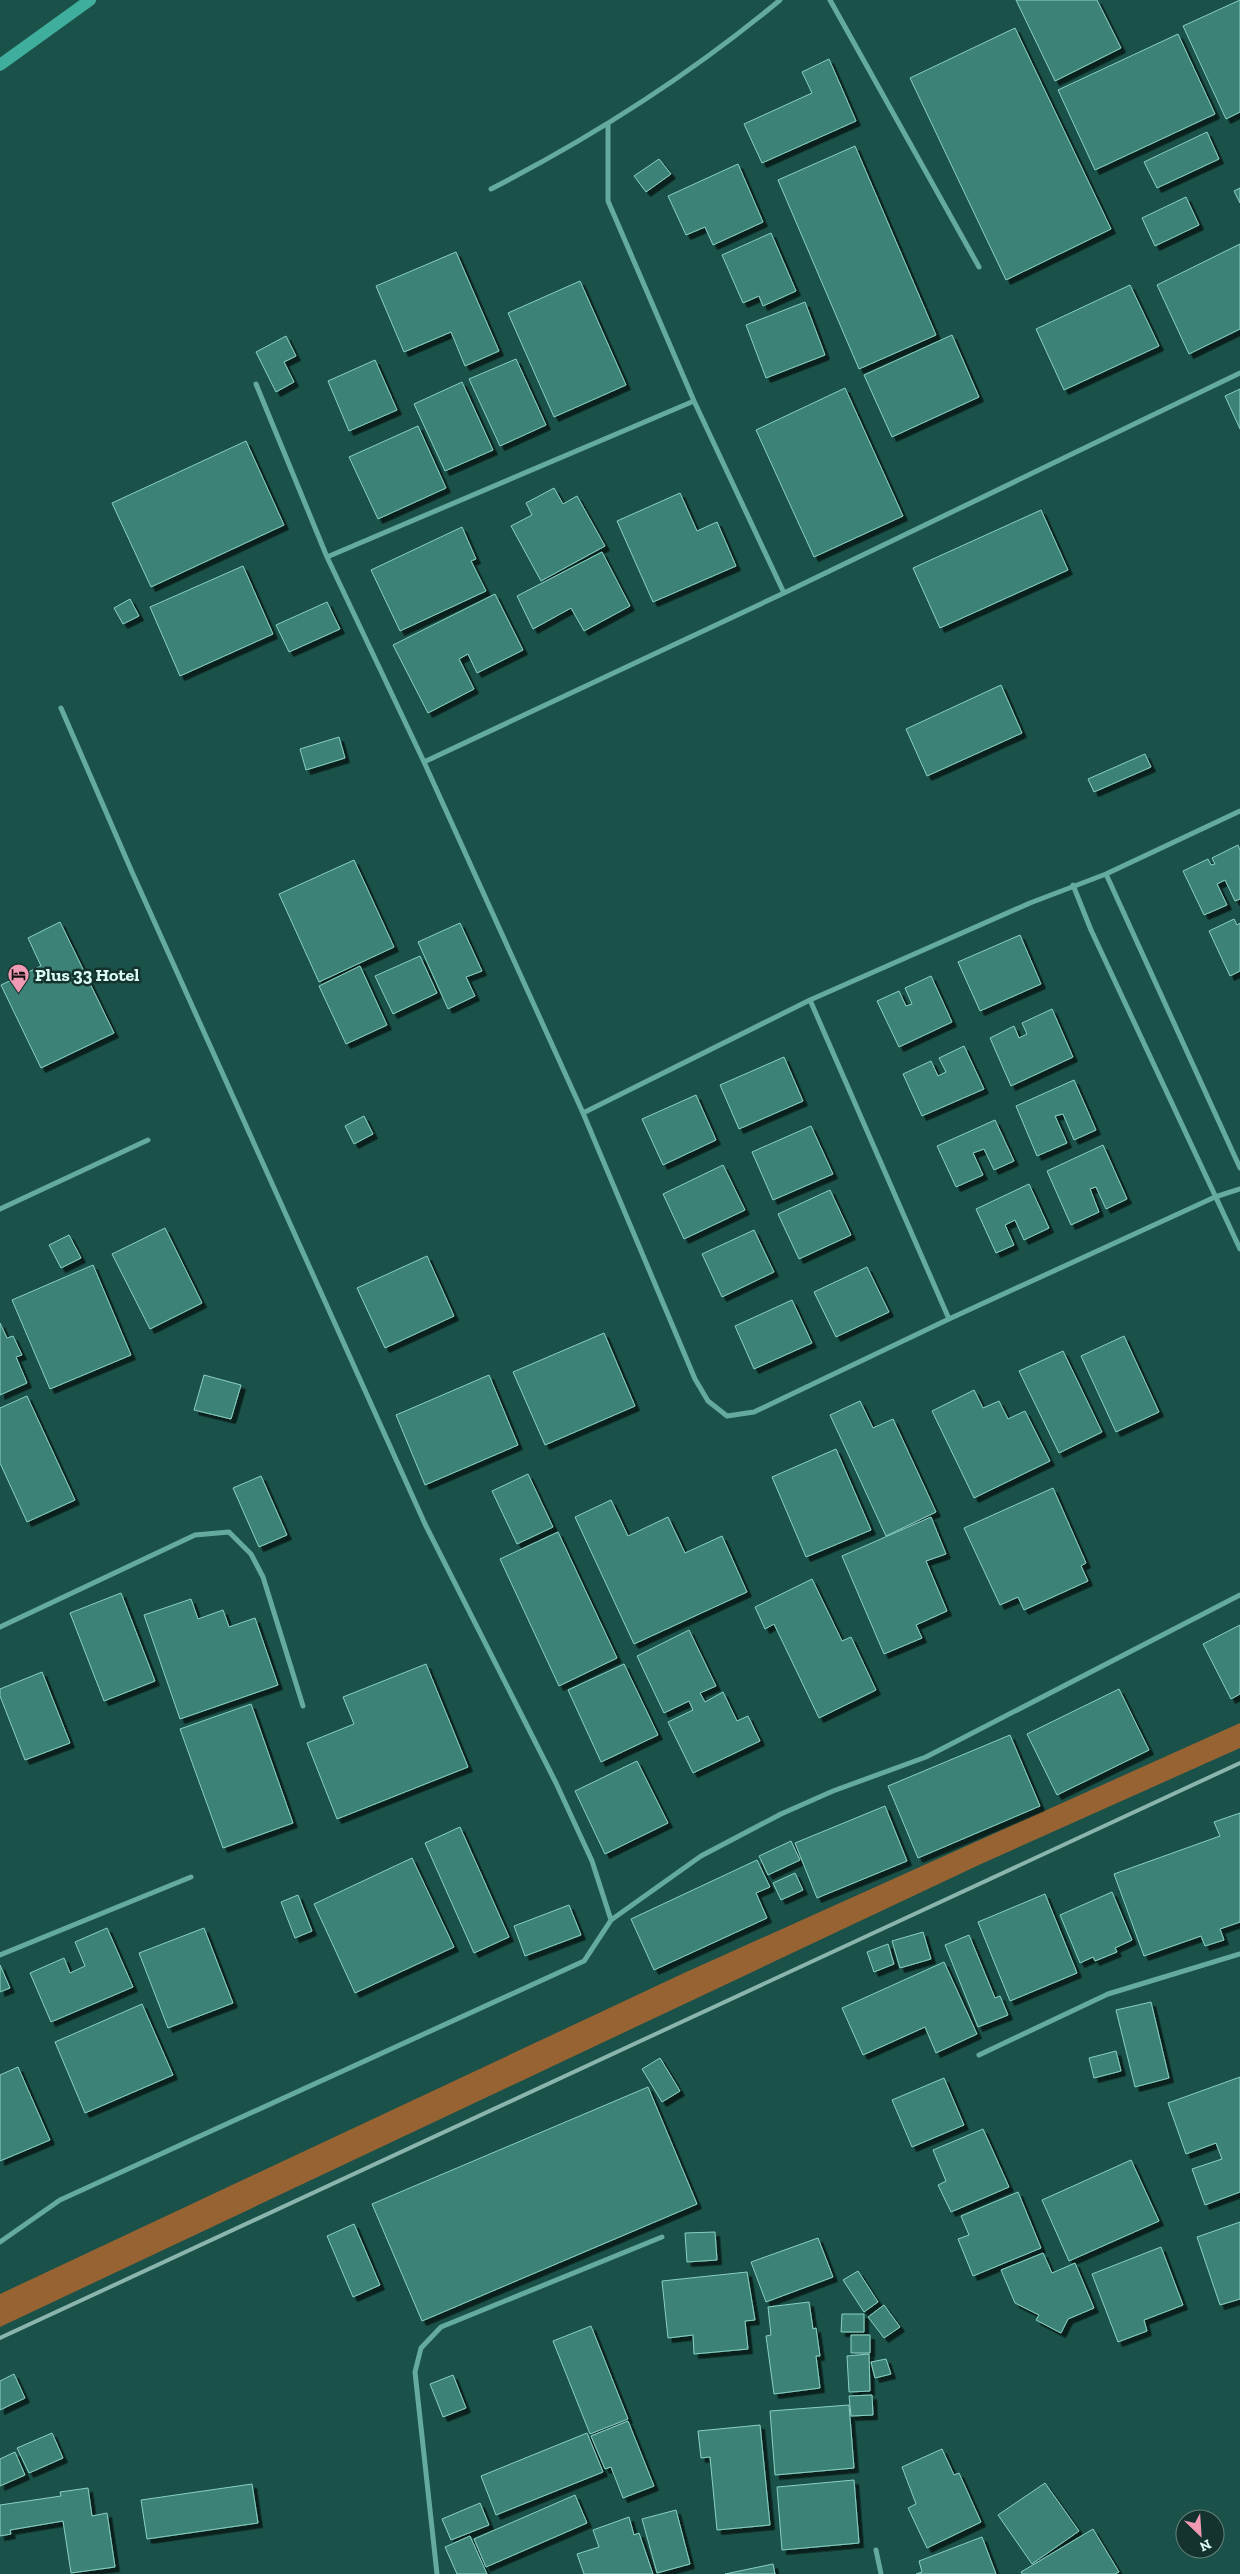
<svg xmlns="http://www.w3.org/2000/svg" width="1240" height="2574" viewBox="0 0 1240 2574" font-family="'Zilla Slab',serif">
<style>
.green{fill:#976333}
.building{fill:#3c8276;stroke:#8ad0c2;filter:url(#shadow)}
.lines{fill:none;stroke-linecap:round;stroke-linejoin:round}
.street{stroke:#65aa9e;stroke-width:5}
.primary{stroke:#3fae9d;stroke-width:12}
.rail{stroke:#8ab5ad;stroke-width:4}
.labels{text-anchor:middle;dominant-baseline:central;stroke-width:5;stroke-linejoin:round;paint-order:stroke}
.poi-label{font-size:18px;font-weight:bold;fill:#dafcf4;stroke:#15332e;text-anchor:start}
</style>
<defs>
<filter id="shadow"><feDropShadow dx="4.5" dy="4.5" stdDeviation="0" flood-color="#0009"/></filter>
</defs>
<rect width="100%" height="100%" fill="#1a5148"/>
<path class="green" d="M 1240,1723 L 1240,1748 L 981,1864 L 0,2327 L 0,2294 L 684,1973 Z"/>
<path class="building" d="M 1016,0 L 1097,0 L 1121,48 L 1055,81 Z
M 1240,0 L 1240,112 L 1226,119 L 1183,26 Z
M 1015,28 L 1111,229 L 1006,280 L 910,78 Z
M 1178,34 L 1215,114 L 1095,170 L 1058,90 Z
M 829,59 L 856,121 L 762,163 L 744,124 L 812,93 L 802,72 Z
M 1207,132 L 1219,159 L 1157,188 L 1144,162 Z
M 855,146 L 936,335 L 859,369 L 778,180 Z
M 659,159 L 671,174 L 646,192 L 634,176 Z
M 738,164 L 763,222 L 713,245 L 705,227 L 686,235 L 668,196 Z
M 1240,188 L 1240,203 L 1234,191 Z
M 1186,197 L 1199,225 L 1155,246 L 1142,218 Z
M 771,233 L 796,291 L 763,306 L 759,296 L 743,303 L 722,255 Z
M 1240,244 L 1240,329 L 1189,354 L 1157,285 Z
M 456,252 L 499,351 L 465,366 L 451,332 L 404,352 L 376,286 Z
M 580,281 L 626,385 L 554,417 L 508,313 Z
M 1130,285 L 1159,346 L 1064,390 L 1036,329 Z
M 805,302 L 825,355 L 766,378 L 746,325 Z
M 952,335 L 979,397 L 892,437 L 864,375 Z
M 286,336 L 296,356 L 284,362 L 294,382 L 276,392 L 256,352 Z
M 516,359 L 546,425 L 500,446 L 469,379 Z
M 375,360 L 397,410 L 349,431 L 328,381 Z
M 462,382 L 493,450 L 445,471 L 414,404 Z
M 845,388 L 903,516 L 814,557 L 756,430 Z
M 1240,389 L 1240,429 L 1225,396 Z
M 418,426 L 446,488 L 378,519 L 349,457 Z
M 246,441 L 284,525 L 151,587 L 112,503 Z
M 554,488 L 563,504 L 577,496 L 605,546 L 541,581 L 511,526 L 532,515 L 526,503 Z
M 680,493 L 697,531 L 717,522 L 736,566 L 653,602 L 617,521 Z
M 1041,510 L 1068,570 L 940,628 L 913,568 Z
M 462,527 L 476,559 L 471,561 L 486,591 L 400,631 L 371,570 Z
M 602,552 L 630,606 L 584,631 L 571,608 L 533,629 L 517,596 Z
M 243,566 L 273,634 L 180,676 L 150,607 Z
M 495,594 L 523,650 L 477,673 L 468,654 L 459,659 L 474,689 L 428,713 L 393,645 Z
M 130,599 L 139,616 L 123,624 L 114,608 Z
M 327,602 L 340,629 L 289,652 L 276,625 Z
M 1001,685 L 1022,733 L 927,776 L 906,729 Z
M 339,737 L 345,758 L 306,770 L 300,749 Z
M 1145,754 L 1151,767 L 1094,792 L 1088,779 Z
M 1238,845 L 1240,850 L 1240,899 L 1235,901 L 1225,880 L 1217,884 L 1227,905 L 1204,915 L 1183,871 L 1208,859 L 1211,865 L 1215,864 L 1212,858 Z
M 354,860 L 394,947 L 319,982 L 279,894 Z
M 1234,919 L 1237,925 L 1240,923 L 1240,971 L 1230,976 L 1209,931 Z
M 60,922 L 114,1033 L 41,1068 L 1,985 L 41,966 L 28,938 Z
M 460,923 L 482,971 L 466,977 L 475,996 L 448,1009 L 418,942 Z
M 1020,935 L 1041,984 L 980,1011 L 958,962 Z
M 420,956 L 437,993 L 393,1014 L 375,976 Z
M 360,966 L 387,1025 L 346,1044 L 319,986 Z
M 931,976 L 952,1022 L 899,1047 L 877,1001 L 899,991 L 906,1006 L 912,1004 L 905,988 Z
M 1052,1009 L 1073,1057 L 1011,1086 L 990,1038 L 1014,1026 L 1019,1038 L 1027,1034 L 1022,1023 Z
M 964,1046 L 984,1089 L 922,1116 L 903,1074 L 931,1061 L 938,1076 L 946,1072 L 939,1058 Z
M 784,1057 L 803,1101 L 739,1129 L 720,1085 Z
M 1074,1080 L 1096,1130 L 1074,1140 L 1063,1114 L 1055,1116 L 1067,1143 L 1037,1156 L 1016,1106 Z
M 696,1095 L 716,1140 L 663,1165 L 642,1119 Z
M 364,1116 L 373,1134 L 354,1144 L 345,1126 Z
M 995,1120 L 1014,1161 L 994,1170 L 984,1149 L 973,1153 L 983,1175 L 956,1187 L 937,1146 Z
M 811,1126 L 833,1174 L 773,1200 L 752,1152 Z
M 1103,1145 L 1127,1199 L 1106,1209 L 1096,1187 L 1090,1189 L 1099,1212 L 1071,1225 L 1047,1171 Z
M 723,1165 L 745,1210 L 684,1239 L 663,1194 Z
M 1029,1184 L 1049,1228 L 1024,1240 L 1015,1220 L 1005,1225 L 1014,1245 L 996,1253 L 976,1209 Z
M 830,1190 L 851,1235 L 799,1259 L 778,1214 Z
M 165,1228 L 202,1303 L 150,1329 L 112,1254 Z
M 754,1230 L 774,1272 L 722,1297 L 702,1254 Z
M 69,1235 L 81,1258 L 61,1268 L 49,1245 Z
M 427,1256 L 454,1316 L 385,1348 L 357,1288 Z
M 93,1265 L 131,1355 L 50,1389 L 12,1300 Z
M 867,1267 L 889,1312 L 836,1337 L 814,1292 Z
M 792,1300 L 812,1343 L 754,1369 L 735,1326 Z
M 0,1323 L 7,1338 L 13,1336 L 22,1355 L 16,1357 L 27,1383 L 0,1395 Z
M 604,1333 L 635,1406 L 545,1445 L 513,1372 Z
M 1124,1336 L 1159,1412 L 1116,1432 L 1081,1356 Z
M 1063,1351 L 1102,1432 L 1059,1453 L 1019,1371 Z
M 204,1375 L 241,1385 L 231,1419 L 194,1410 Z
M 489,1375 L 518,1445 L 425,1485 L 396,1415 Z
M 974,1390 L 983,1408 L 999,1401 L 1008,1419 L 1025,1411 L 1050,1461 L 974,1498 L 932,1411 Z
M 27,1396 L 75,1500 L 27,1522 L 0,1463 L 0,1408 Z
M 860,1401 L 873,1428 L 893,1419 L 936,1512 L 886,1536 L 830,1415 Z
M 836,1449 L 871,1530 L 806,1557 L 772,1477 Z
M 528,1474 L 553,1527 L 517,1544 L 492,1491 Z
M 261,1476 L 287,1535 L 259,1547 L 233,1488 Z
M 1053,1488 L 1086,1563 L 1081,1566 L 1088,1581 L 1024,1610 L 1018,1597 L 1000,1605 L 964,1528 Z
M 611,1500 L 628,1536 L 668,1517 L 685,1553 L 722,1536 L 747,1592 L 634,1644 L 575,1517 Z
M 931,1517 L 946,1554 L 926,1561 L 947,1611 L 916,1625 L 922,1638 L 884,1654 L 842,1556 Z
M 558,1532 L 617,1658 L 559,1686 L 500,1559 Z
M 812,1579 L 842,1641 L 851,1637 L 876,1690 L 819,1718 L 774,1624 L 765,1629 L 755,1607 Z
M 121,1593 L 155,1681 L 104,1701 L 70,1613 Z
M 191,1599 L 198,1619 L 223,1610 L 229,1627 L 255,1618 L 278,1685 L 180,1719 L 144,1615 Z
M 1240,1625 L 1240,1694 L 1231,1699 L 1203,1644 Z
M 689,1630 L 716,1686 L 700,1693 L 705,1702 L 723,1692 L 737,1721 L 748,1716 L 760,1741 L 693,1773 L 668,1722 L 693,1710 L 689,1701 L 664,1713 L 637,1656 Z
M 426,1664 L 468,1767 L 337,1819 L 307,1743 L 354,1724 L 343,1697 Z
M 624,1664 L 658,1735 L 601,1762 L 568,1690 Z
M 42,1672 L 70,1743 L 25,1760 L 0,1696 L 0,1689 Z
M 1119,1689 L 1149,1750 L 1057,1795 L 1027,1734 Z
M 251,1704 L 293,1823 L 223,1848 L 180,1729 Z
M 1010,1735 L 1040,1806 L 918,1858 L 888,1786 Z
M 637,1761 L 668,1823 L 605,1854 L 575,1791 Z
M 885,1806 L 907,1861 L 817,1898 L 795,1843 Z
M 1240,1813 L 1240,1922 L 1220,1929 L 1224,1940 L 1205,1946 L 1201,1936 L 1144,1956 L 1114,1874 L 1220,1836 L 1214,1822 Z
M 460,1827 L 509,1937 L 474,1953 L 425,1843 Z
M 791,1841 L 800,1860 L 768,1875 L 759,1856 Z
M 412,1858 L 454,1947 L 355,1993 L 314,1904 Z
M 757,1860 L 770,1887 L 756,1893 L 767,1918 L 654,1970 L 631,1919 Z
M 795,1873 L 803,1890 L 781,1900 L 773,1883 Z
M 1112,1892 L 1132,1940 L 1115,1948 L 1117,1952 L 1095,1961 L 1093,1957 L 1080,1963 L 1060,1915 Z
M 1045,1894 L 1077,1973 L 1010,2001 L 978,1922 Z
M 298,1895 L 312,1931 L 295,1938 L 281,1902 Z
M 569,1905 L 581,1935 L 525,1956 L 514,1926 Z
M 107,1928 L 133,1987 L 51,2022 L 30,1973 L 64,1958 L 70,1973 L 85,1966 L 75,1942 Z
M 204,1928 L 233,2003 L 168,2028 L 139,1953 Z
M 923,1932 L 931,1959 L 900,1968 L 892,1941 Z
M 969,1935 L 995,1998 L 1000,1996 L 1008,2015 L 978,2027 L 945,1945 Z
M 888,1944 L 894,1964 L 874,1972 L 867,1952 Z
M 944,1962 L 977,2034 L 936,2053 L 925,2027 L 863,2055 L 842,2008 Z
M 0,1965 L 10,1988 L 0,1992 Z
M 1151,2002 L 1169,2078 L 1135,2087 L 1116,2010 Z
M 142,2004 L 173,2075 L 85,2113 L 55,2042 Z
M 1116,2051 L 1121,2071 L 1094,2078 L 1089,2058 Z
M 660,2058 L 680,2091 L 662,2102 L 642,2069 Z
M 18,2067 L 50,2140 L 0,2161 L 0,2075 Z
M 1240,2077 L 1240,2192 L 1205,2205 L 1192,2169 L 1222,2159 L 1216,2143 L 1186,2154 L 1168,2103 Z
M 944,2078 L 964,2125 L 912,2147 L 892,2100 Z
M 648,2087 L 697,2204 L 422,2321 L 372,2204 Z
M 983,2129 L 1009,2187 L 951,2212 L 938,2185 L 946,2181 L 933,2150 Z
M 1131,2160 L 1159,2221 L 1069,2261 L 1042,2200 Z
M 1018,2192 L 1041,2248 L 973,2276 L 958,2239 L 969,2235 L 961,2216 Z
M 1240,2222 L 1240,2299 L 1220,2305 L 1197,2237 Z
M 354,2224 L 380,2285 L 353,2297 L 327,2236 Z
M 715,2232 L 717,2260 L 687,2262 L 685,2233 Z
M 818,2238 L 833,2277 L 766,2302 L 751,2262 Z
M 1161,2247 L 1183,2305 L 1144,2320 L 1147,2331 L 1118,2342 L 1092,2274 Z
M 1043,2253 L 1052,2273 L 1075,2263 L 1094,2308 L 1068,2319 L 1061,2333 L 1036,2320 L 1039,2315 L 1015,2303 L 1001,2270 Z
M 858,2271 L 878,2302 L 864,2312 L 843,2280 Z
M 747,2272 L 755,2320 L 745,2321 L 748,2349 L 694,2354 L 693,2335 L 668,2338 L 662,2281 Z
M 809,2302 L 813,2329 L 816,2328 L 820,2356 L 816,2356 L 820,2388 L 774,2394 L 766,2336 L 771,2335 L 768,2307 Z
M 884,2305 L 900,2327 L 884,2338 L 868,2317 Z
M 842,2314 L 864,2314 L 864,2332 L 841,2332 Z
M 591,2326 L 628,2419 L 590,2434 L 553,2341 Z
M 851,2335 L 870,2335 L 870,2353 L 851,2353 Z
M 869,2354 L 870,2391 L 849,2392 L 847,2356 Z
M 886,2359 L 891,2374 L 875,2378 L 871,2362 Z
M 14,2374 L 25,2398 L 0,2410 L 0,2381 Z
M 453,2375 L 466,2408 L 443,2417 L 430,2384 Z
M 872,2395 L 873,2415 L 851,2416 L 849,2396 Z
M 849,2405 L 854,2468 L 775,2475 L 770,2411 Z
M 628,2421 L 654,2486 L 623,2498 L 611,2467 L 605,2469 L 591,2436 Z
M 760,2425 L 770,2525 L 717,2530 L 710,2457 L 701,2458 L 698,2431 Z
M 52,2433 L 63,2458 L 29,2473 L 17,2448 Z
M 587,2433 L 603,2472 L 496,2515 L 481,2476 Z
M 942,2449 L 954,2475 L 959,2473 L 981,2522 L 927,2548 L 908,2508 L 916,2504 L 902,2467 Z
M 15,2452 L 25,2475 L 0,2486 L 0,2459 Z
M 854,2480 L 859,2543 L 782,2550 L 777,2487 Z
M 1045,2483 L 1079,2531 L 1032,2564 L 998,2515 Z
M 252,2484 L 258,2523 L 147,2539 L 141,2500 Z
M 88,2488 L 92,2516 L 107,2513 L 115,2567 L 71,2573 L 63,2521 L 10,2530 L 11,2534 L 0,2536 L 0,2505 L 61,2496 L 60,2492 Z
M 575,2495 L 587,2523 L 486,2567 L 474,2539 Z
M 480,2503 L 489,2525 L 451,2540 L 442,2519 Z
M 676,2510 L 690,2564 L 657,2573 L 642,2519 Z
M 629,2517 L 634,2535 L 639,2533 L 653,2574 L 584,2574 L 577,2554 L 599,2547 L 593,2530 Z
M 1093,2529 L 1119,2572 L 1115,2574 L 1022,2574 L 1021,2572 Z
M 470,2536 L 487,2574 L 457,2574 L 445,2547 Z
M 982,2537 L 996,2574 L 916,2574 L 922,2572 L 919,2561 Z
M 773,2564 L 775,2574 L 725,2574 Z"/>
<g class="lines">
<path class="street" d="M 830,0 L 979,267
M 608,124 L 608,201 L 694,401 L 784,593
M 491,189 C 594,136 691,74 780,0
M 256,384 L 327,557 L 424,762 L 583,1113
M 327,557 L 694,401
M 61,708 L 132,872 L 425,1524 L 556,1783 L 592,1861 L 611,1920
M 424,762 L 784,593 L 1240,373
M 1240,811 L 1106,874 L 1030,903 L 810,1000 L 583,1113 L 695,1379 L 708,1401 L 727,1416 L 754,1412 L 949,1319 L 1215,1197 L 1240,1189
M 1106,874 L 1240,1168
M 1073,885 L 1091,930 L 1240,1249
M 810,1000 L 949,1319
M 0,1209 L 148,1140
M 0,1627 L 195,1535 L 229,1532 L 251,1554 L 263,1577 L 303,1706
M 0,1955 L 191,1877
M 979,2055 L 1108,1994 L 1240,1954
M 0,2242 L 60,2200 L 584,1961 L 611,1920 L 701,1856 L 781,1814 L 833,1791 L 926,1757 L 1240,1595
M 876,2550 L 881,2574
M 437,2574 L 415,2372 L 421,2348 L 441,2327 L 662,2237"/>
<path class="primary" d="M 0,65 L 90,0"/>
<path class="rail" d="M 0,2338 L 1240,1763"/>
</g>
<defs>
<symbol id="hotel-pin" viewBox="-11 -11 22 30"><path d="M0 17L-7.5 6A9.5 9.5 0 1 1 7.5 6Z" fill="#f19ab3" stroke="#15332e"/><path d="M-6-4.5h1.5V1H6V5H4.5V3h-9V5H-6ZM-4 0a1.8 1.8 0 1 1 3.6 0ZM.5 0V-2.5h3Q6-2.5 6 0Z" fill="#111"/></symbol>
</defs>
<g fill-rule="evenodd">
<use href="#hotel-pin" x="6" y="962" width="25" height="34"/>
</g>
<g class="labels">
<g class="poi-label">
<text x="35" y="975">Plus 33 Hotel</text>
</g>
</g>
<g transform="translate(1200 2534) rotate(155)"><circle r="24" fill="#15332e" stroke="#64837d"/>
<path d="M0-4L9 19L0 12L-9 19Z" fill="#f19ab3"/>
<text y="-8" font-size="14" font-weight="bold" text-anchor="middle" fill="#dafcf4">N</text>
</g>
</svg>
